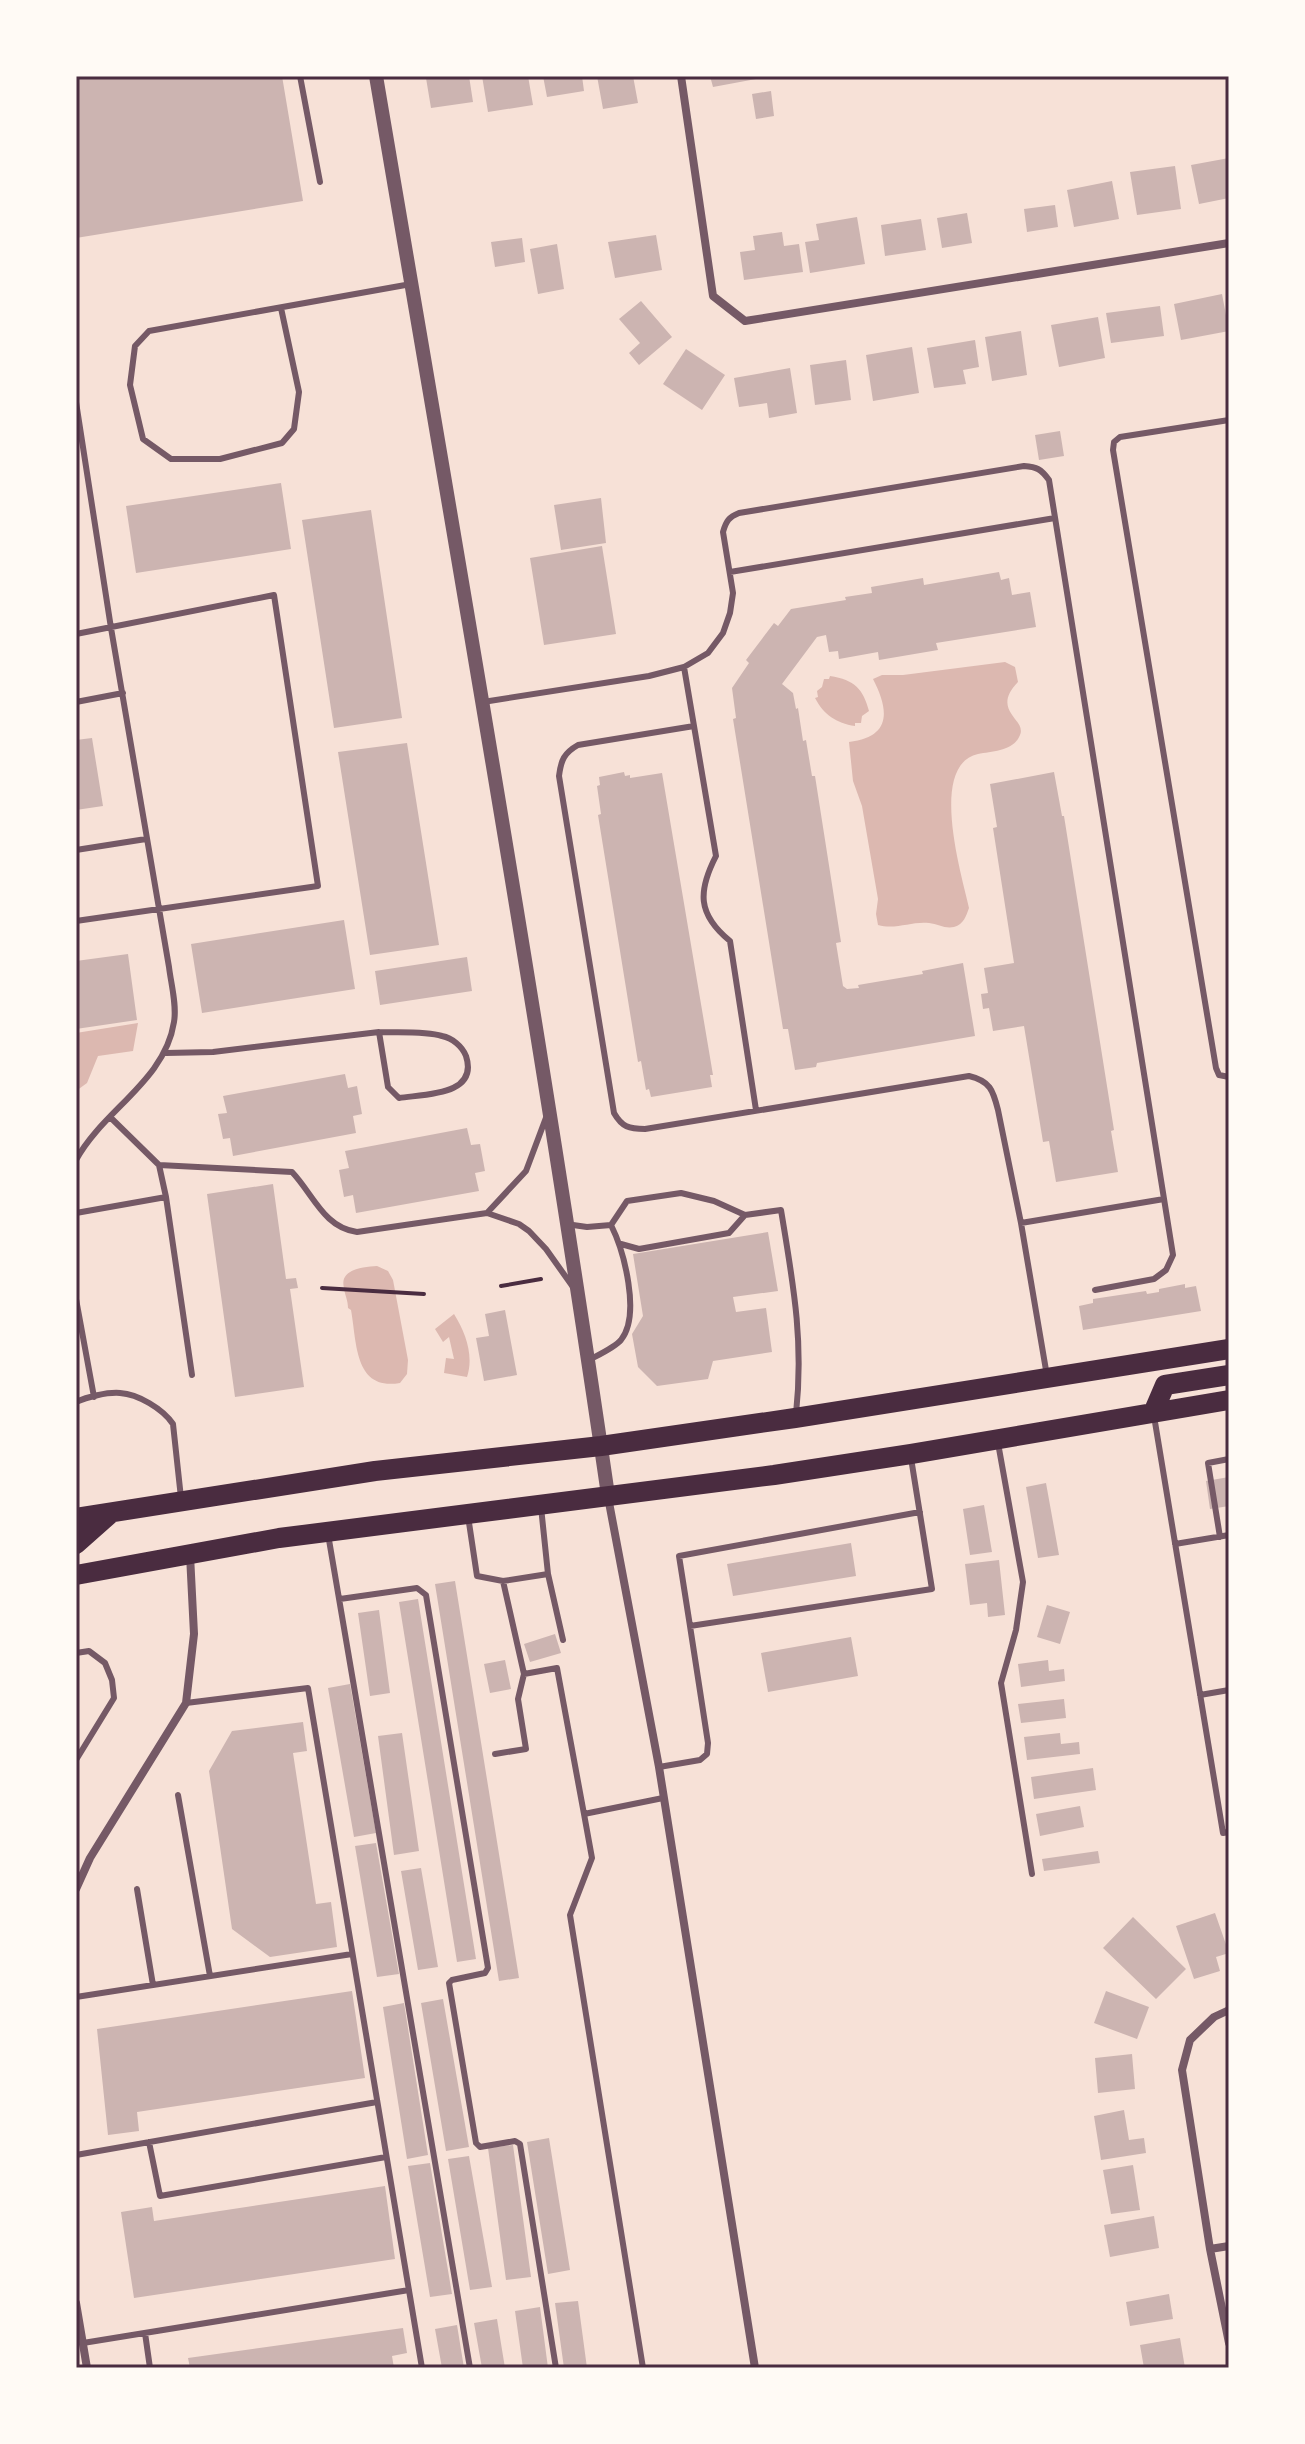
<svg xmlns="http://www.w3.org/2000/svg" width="1305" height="2444" viewBox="0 0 1305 2444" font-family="'Alegreya Sans',sans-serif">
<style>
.water{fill:#dcb8b0}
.building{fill:#ccb4b1}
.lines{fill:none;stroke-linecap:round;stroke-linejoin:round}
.path{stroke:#4a2c40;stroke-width:4}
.service{stroke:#755966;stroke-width:6}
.minor{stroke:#755966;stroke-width:8}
.tertiary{stroke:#755966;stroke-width:14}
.primary{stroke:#4a2c40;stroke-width:20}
.neatline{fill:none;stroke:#4a2c40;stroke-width:3}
</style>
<rect width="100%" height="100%" fill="#f7e1d7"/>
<path class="water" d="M 1005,662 L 1015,667 L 1018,682 C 990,711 1027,719 1020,735 C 1014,751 993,751 978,754 C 928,765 962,876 969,908 C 966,916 964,924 954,927 C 945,929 938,924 929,923 C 912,921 896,930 878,925 L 876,914 L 878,899 L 862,806 L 853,781 L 849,742 C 892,737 889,710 873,679 L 882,675 L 903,675 Z
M 830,676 C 855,680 863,689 869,711 L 862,716 L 861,723 L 855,723 L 855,726 C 836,723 824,715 815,698 L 818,697 L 817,691 L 822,687 L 824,679 L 829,679 Z
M 138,1023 L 133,1051 L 98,1056 L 87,1083 L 76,1091 L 76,1033 Z
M 377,1266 L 388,1271 L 393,1280 L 408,1360 L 407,1374 L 400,1383 C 354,1391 357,1342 351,1310 L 348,1308 C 348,1300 345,1296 344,1288 C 339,1269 363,1267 377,1266 Z
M 454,1314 C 466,1333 474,1356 467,1377 L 444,1373 L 446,1358 L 454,1359 L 449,1337 L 443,1342 L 435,1329 Z"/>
<path class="building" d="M 76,76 L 282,76 L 303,201 L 76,238 Z
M 439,76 L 469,76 L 473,102 L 431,108 L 426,78 Z
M 482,76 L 528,76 L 533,105 L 488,112 Z
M 543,76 L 582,76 L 584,91 L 547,97 Z
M 597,76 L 633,76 L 638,103 L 603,109 Z
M 710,76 L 755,76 L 756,79 L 713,87 Z
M 771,91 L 774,116 L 756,119 L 752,94 Z
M 1229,158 L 1229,198 L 1199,204 L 1191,165 Z
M 1175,166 L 1181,209 L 1137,215 L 1130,172 Z
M 1112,181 L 1119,219 L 1074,227 L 1067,190 Z
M 1055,205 L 1058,227 L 1027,232 L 1024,209 Z
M 967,213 L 972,243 L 942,248 L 937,218 Z
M 857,217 L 865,264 L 810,273 L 805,242 L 819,240 L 816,224 Z
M 921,219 L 926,250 L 885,256 L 881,225 Z
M 782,232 L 784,246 L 799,244 L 803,272 L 744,280 L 740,252 L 755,250 L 753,236 Z
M 656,235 L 662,270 L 615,278 L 608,242 Z
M 522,238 L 525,262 L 495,267 L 491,242 Z
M 557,244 L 564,289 L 538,294 L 530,249 Z
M 1222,294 L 1229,331 L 1181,340 L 1174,304 Z
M 641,301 L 672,337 L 639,365 L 629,353 L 640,343 L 619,319 Z
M 1160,306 L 1164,336 L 1111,343 L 1106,313 Z
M 1098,317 L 1105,358 L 1059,367 L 1051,325 Z
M 1021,331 L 1027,375 L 992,381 L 985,337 Z
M 975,340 L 979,367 L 963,370 L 966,384 L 934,388 L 927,348 Z
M 912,347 L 919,393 L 873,401 L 866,355 Z
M 686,349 L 725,375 L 702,410 L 663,384 Z
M 846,360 L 851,400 L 815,405 L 810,365 Z
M 790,368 L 797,413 L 769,418 L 767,403 L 739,407 L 734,378 Z
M 1060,431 L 1064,456 L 1039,460 L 1035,435 Z
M 281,483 L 291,549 L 136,573 L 126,506 Z
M 601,498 L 606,543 L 561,550 L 554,505 Z
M 371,510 L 402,718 L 334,728 L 302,520 Z
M 602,546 L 616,634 L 544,645 L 530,558 Z
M 999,572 L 1001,580 L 1009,578 L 1012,595 L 1030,592 L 1036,627 L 936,643 L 938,650 L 879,660 L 878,652 L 839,659 L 838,651 L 829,652 L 826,635 L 817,637 L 782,684 L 793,693 L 796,709 L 798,708 L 803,741 L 806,740 L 812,776 L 815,776 L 841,942 L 836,943 L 843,986 L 847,989 L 859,988 L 858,985 L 923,974 L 922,971 L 963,963 L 975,1036 L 817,1063 L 816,1067 L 795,1070 L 788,1029 L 783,1029 L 733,719 L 736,718 L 732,688 L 749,663 L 746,660 L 774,623 L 778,626 L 791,609 L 846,600 L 845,597 L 872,593 L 871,587 L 923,578 L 924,585 Z
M 92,738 L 103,806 L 76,810 L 76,740 Z
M 407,743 L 439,945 L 370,955 L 338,752 Z
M 624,772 L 625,776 L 630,775 L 630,778 L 662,773 L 713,1075 L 710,1075 L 712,1087 L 651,1097 L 649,1089 L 646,1090 L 641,1061 L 638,1062 L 598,815 L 601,814 L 597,786 L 600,785 L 599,777 Z
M 1054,772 L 1062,816 L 1064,816 L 1114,1130 L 1111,1131 L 1118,1172 L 1056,1182 L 1049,1141 L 1043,1142 L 1024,1026 L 993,1031 L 989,1008 L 983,1009 L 981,994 L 988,993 L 984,968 L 1014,963 L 993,828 L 997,827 L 990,784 Z
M 344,920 L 355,989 L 202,1013 L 191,944 Z
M 128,954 L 137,1020 L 76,1029 L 76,961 Z
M 467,957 L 472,991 L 380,1005 L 375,971 Z
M 345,1074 L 348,1088 L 357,1086 L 362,1114 L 353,1116 L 356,1133 L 233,1156 L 230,1138 L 223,1139 L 218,1114 L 227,1113 L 223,1096 Z
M 467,1128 L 471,1145 L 480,1144 L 485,1171 L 475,1173 L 479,1191 L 356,1213 L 353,1195 L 344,1197 L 339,1170 L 349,1168 L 345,1151 Z
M 273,1184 L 286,1279 L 296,1278 L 298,1288 L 290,1289 L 304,1387 L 235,1397 L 207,1194 Z
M 768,1232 L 778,1291 L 733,1297 L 736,1312 L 766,1308 L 772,1352 L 713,1361 L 708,1379 L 657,1386 L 638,1367 L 632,1334 L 643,1316 L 633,1254 Z
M 1185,1284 L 1185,1288 L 1196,1286 L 1201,1311 L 1083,1330 L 1079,1306 L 1093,1303 L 1093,1299 L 1146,1291 L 1147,1294 L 1159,1292 L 1159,1289 Z
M 505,1310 L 517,1375 L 484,1381 L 476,1338 L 489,1336 L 485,1314 Z
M 1229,1477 L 1229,1506 L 1210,1509 L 1206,1481 Z
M 1046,1483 L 1059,1555 L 1038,1558 L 1026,1487 Z
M 984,1505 L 992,1552 L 970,1555 L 963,1509 Z
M 851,1543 L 856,1576 L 733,1596 L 727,1564 Z
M 999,1560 L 1005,1615 L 988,1617 L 987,1603 L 970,1605 L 965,1564 Z
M 455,1581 L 519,1978 L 499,1981 L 435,1584 Z
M 418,1599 L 476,1959 L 457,1962 L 399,1602 Z
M 1047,1605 L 1070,1612 L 1060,1644 L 1037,1637 Z
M 379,1610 L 390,1693 L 370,1696 L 358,1613 Z
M 555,1634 L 561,1653 L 530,1662 L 524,1644 Z
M 851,1637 L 858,1676 L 768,1692 L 761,1653 Z
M 505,1660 L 511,1689 L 490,1693 L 484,1664 Z
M 1048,1660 L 1049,1671 L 1064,1669 L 1065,1681 L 1021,1687 L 1018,1664 Z
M 350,1684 L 376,1833 L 354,1837 L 328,1688 Z
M 1064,1699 L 1066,1718 L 1021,1723 L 1018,1704 Z
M 303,1722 L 307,1751 L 293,1753 L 316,1904 L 331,1902 L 337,1947 L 270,1957 L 232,1929 L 209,1771 L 232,1731 Z
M 402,1733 L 419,1851 L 394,1855 L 378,1736 Z
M 1060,1733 L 1061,1744 L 1079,1742 L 1080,1754 L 1027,1760 L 1024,1737 Z
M 1093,1768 L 1096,1790 L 1034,1799 L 1031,1777 Z
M 1080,1806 L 1084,1827 L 1040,1836 L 1036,1814 Z
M 376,1843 L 399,1974 L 377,1977 L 355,1846 Z
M 1098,1851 L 1100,1863 L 1044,1871 L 1042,1859 Z
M 421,1868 L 438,1967 L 418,1970 L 401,1871 Z
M 1215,1913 L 1229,1953 L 1216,1957 L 1220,1971 L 1194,1979 L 1176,1926 Z
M 1133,1917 L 1186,1969 L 1156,1999 L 1103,1948 Z
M 352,1991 L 365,2078 L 137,2112 L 139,2131 L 108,2135 L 97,2029 Z
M 1106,1991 L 1149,2007 L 1137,2039 L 1094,2023 Z
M 443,1999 L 469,2147 L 446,2151 L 421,2003 Z
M 404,2003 L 428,2155 L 407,2159 L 383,2007 Z
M 1132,2054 L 1135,2089 L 1098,2093 L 1095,2058 Z
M 1124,2110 L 1129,2140 L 1144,2138 L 1146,2153 L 1101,2160 L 1094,2116 Z
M 549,2138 L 570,2270 L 548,2274 L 527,2142 Z
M 513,2145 L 531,2277 L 506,2280 L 488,2148 Z
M 469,2156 L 492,2287 L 470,2290 L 448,2159 Z
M 430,2163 L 452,2294 L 430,2297 L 408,2166 Z
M 1133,2165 L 1140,2210 L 1111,2214 L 1103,2170 Z
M 385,2186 L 395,2259 L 134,2298 L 121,2212 L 152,2207 L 154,2221 Z
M 1154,2216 L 1159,2248 L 1110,2257 L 1104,2225 Z
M 1169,2294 L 1173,2319 L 1130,2326 L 1126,2302 Z
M 578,2301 L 587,2368 L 564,2368 L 555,2303 Z
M 540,2307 L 548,2368 L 523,2368 L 515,2311 Z
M 497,2319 L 505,2368 L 482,2368 L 474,2323 Z
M 457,2325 L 464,2368 L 442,2368 L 435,2329 Z
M 403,2328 L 407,2353 L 392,2356 L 394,2368 L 190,2368 L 188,2358 Z
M 1180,2338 L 1185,2368 L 1144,2368 L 1140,2345 Z"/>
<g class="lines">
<path class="path" d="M 501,1286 L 541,1279
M 322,1288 L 424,1294"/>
<path class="service" d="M 300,76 L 320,182
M 281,308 L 299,392 L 294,429 L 282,443 L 220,459 L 171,459 L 143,439 L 130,385 L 135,346 L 149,331 L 411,284
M 76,402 L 111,628 L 169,967 C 171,984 177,1005 174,1022 C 165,1081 103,1110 76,1160
M 1229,420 L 1120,437 L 1114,442 L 1113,450 L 1216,1068 L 1219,1075 L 1229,1077
M 730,572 L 1055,518
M 76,634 L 274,595 L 318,886 L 76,921
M 684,667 L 694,726
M 76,702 L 123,693
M 483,702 L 649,676 L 684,667 L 708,653 L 723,633 L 730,613 L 733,593 L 723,532 C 726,521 729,517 739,513 L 1024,466 C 1037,467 1041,469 1049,480 L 1173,1255 L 1166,1270 L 1154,1279 L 1095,1290
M 76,850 L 146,839
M 166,1053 L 213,1052 L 379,1032 L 388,1087 L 399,1098 C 424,1094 479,1096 466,1056 C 462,1046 452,1038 442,1036 C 425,1031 398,1033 379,1032
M 756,1110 L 730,941 C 697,914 698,891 716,856 L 694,726 L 578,745 C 564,753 561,760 559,776 L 614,1113 C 622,1127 629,1129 645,1129 L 969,1076 C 990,1081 993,1090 998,1110 L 1021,1223 L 1047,1376
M 110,1117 L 159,1165 L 166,1197
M 159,1165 L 292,1172 C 313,1194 324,1228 357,1232 L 487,1213 L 519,1224 L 529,1231 L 546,1249 L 573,1287
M 76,1213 L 166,1197 L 192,1375
M 487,1213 L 526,1171 L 547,1115
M 745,1215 L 781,1210 C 793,1283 804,1340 796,1414
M 1021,1223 L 1164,1199
M 566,1224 L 587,1227 L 611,1225 C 624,1251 641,1315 621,1340 C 614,1348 598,1355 589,1360
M 611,1225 L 627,1201 L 681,1193 L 714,1201 L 745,1215 L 729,1233 L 639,1249 L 621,1244
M 76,1299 L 94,1397
M 76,1402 C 87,1397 107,1392 120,1393 C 138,1394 163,1409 173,1424 L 181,1498
M 1154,1416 L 1223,1833 L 1229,1832
M 998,1443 L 1023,1582 L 1016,1630 L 1001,1683 L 1032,1874
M 468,1516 L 477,1576 L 503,1581 L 524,1674 L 518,1699 L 526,1749 L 495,1754
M 328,1534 L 470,2368
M 1220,1537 L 1208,1463 L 1229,1459
M 1175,1544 L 1229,1535
M 548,1574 L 563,1640
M 503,1581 L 548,1574 L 541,1507
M 340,1599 L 417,1588 L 426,1595 L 488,1968 L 485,1973 L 452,1980 L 449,1983 L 476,2143 L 480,2147 L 515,2141 L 520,2144 L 556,2368
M 690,1626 L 679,1556 L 920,1512
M 76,1653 L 89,1651 L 105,1663 L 112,1680 L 114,1698 L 76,1760
M 524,1674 L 557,1668 L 584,1814 L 663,1798
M 1200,1695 L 1229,1690
M 186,1703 L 308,1688 L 422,2368
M 659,1767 L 700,1760 L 707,1754 L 708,1743 L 690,1626 L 932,1589 L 911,1458
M 178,1795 L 210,1976
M 584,1814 L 592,1858 L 570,1915 L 643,2368
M 137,1889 L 153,1985
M 76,1997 L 352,1954
M 149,2142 L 160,2196 L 386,2157
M 76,2155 L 377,2102
M 145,2333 L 150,2368
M 83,2343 L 409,2290"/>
<path class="minor" d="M 681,76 L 713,296 L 745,321 L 1229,243
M 608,1497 L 659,1767 L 755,2368
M 76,1889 L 90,1858 L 186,1703 L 194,1634 L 190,1555
M 1229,2010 L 1214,2017 L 1190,2040 L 1182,2070 L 1210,2249 L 1229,2343
M 1210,2249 L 1229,2246
M 76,2303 L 87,2368"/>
<path class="tertiary" d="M 376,76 C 456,548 539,1021 608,1495"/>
<path class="primary" d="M 1153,1413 L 1165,1385 L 1229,1375
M 76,1518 L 375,1471 L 601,1446 L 795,1418 L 1229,1349
M 76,1544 L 111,1513
M 76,1575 L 279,1538 L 774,1475 L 911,1454 L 1229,1400"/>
</g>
<rect width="1305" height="2444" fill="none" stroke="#fffaf5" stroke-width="156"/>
<rect x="78" y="78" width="1149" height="2288" class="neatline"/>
</svg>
